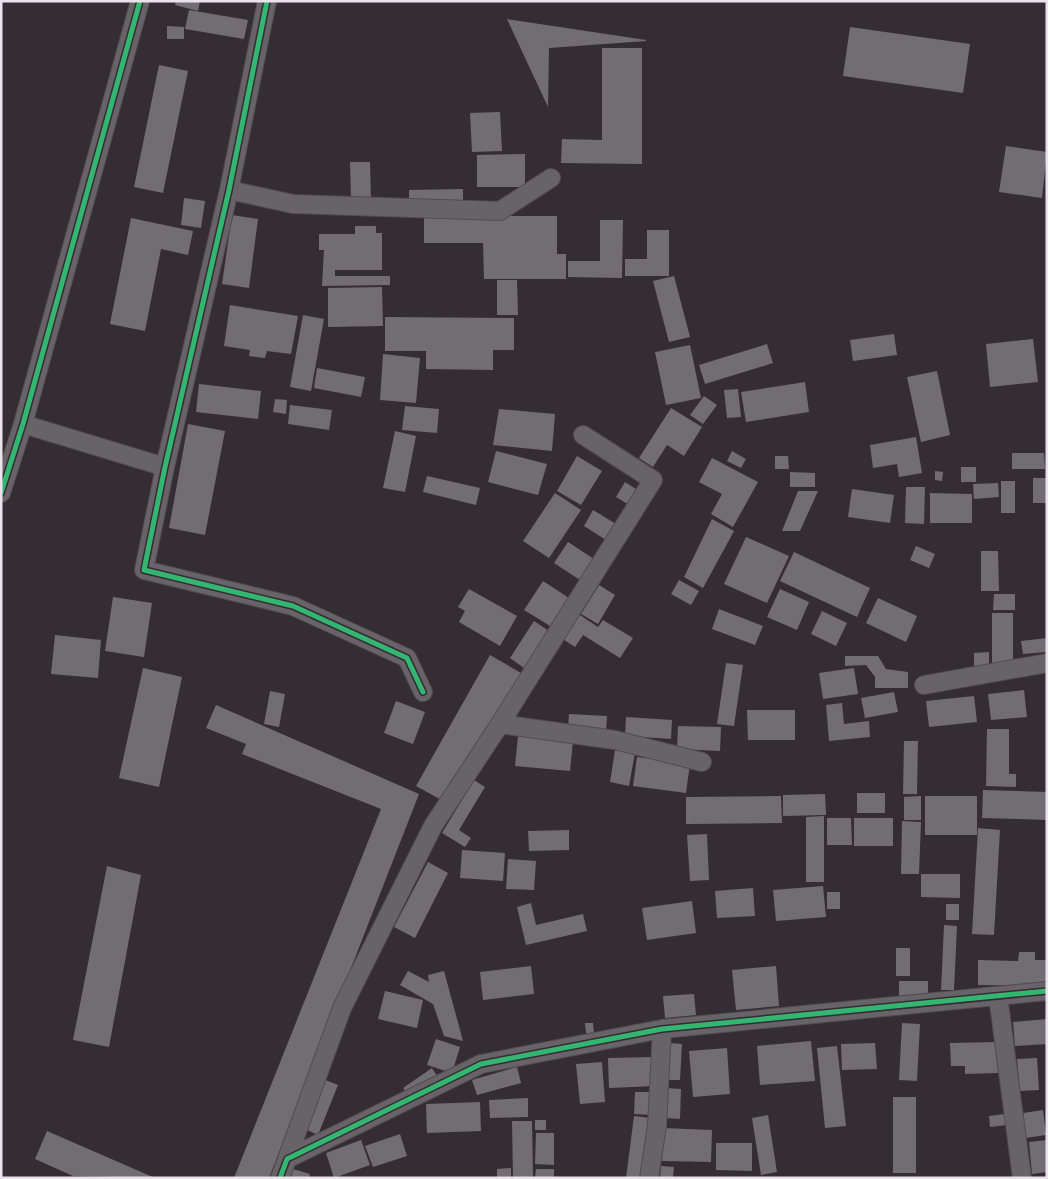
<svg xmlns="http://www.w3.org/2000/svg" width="1048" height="1179" viewBox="0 0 1048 1179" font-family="Arial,sans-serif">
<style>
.building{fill:#726d72}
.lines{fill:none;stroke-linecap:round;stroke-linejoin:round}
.street-casing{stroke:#514c51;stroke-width:20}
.street{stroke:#676367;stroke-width:18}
.cycleway-casing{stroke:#362b37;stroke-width:8}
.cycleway{stroke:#33b770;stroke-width:5}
</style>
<rect width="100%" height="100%" fill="#342e34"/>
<path class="building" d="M 176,1 L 200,1 L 198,11 L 175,5 Z
M 189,10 L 248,20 L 244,39 L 185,29 Z
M 507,19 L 646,40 L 646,41 L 549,48 L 548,107 Z
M 167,26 L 184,27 L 184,39 L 167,39 Z
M 850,27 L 970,44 L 963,93 L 843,76 Z
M 602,48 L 642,48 L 642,164 L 561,163 L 562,139 L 602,140 Z
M 159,65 L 188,71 L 163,193 L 134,187 Z
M 500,112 L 502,151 L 472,152 L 470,113 Z
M 1006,146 L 1047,152 L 1042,198 L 999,192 Z
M 525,154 L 525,187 L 477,187 L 477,155 Z
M 350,162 L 370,162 L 371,200 L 351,200 Z
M 463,189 L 463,206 L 409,206 L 409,190 Z
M 184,198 L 205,201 L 201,228 L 181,225 Z
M 232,215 L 258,219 L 249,288 L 222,284 Z
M 424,216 L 557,216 L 557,254 L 566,254 L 566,279 L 484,279 L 483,243 L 424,243 Z
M 131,218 L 193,231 L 188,255 L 161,249 L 145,331 L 110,324 Z
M 600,220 L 623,220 L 622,278 L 568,277 L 568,261 L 600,261 Z
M 355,226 L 376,226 L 376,233 L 382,233 L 382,270 L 335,270 L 335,276 L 390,276 L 390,285 L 322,286 L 324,250 L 319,250 L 319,234 L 355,234 Z
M 647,230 L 669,230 L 669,276 L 625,276 L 625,259 L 647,259 Z
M 674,276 L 690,337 L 669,342 L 653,281 Z
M 497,280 L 517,280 L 518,315 L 497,315 Z
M 382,287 L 383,326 L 328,327 L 328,288 Z
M 230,305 L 298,316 L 291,354 L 267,351 L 265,358 L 249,356 L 250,350 L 224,346 Z
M 303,315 L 324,319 L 311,391 L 290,387 Z
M 385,317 L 514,318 L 514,350 L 493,350 L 493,370 L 426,369 L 426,351 L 385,351 Z
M 894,334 L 897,355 L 853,361 L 850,340 Z
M 1033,339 L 1038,382 L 990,387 L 986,344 Z
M 767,344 L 773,363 L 705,384 L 699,365 Z
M 690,345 L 701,398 L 666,405 L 655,352 Z
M 383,354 L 420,358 L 416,403 L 380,400 Z
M 317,368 L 365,377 L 361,397 L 314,388 Z
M 937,371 L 950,435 L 921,442 L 907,377 Z
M 805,382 L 809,412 L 746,422 L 741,392 Z
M 199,384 L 261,391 L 258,419 L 196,412 Z
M 738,389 L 741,417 L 727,418 L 724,390 Z
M 704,396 L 717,405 L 703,424 L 690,415 Z
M 275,399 L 287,400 L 286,414 L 273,412 Z
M 290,405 L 332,410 L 329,430 L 288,424 Z
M 405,406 L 439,409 L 437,433 L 402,430 Z
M 671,408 L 702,427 L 684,456 L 667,445 L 653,467 L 639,458 Z
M 499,409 L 555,414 L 552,451 L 493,445 Z
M 188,424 L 225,431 L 205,535 L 169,528 Z
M 395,431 L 416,436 L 405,492 L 383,488 Z
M 916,437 L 922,473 L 899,477 L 897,464 L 873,468 L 870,445 Z
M 496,451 L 547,464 L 538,495 L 488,482 Z
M 732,451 L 746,459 L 741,468 L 727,461 Z
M 1012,453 L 1044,453 L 1045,469 L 1012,469 Z
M 577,456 L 602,471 L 581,505 L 557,491 Z
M 775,456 L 788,456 L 789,469 L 775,469 Z
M 712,458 L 758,482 L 733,527 L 711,514 L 722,494 L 699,482 Z
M 961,467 L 976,467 L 976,482 L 961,482 Z
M 935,471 L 943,472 L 942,481 L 935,480 Z
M 790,472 L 815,473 L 815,487 L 790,487 Z
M 427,476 L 480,488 L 476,505 L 423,492 Z
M 1033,478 L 1047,478 L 1047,503 L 1033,503 Z
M 1001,481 L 1015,481 L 1015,513 L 1001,513 Z
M 625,482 L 639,491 L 629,505 L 616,497 Z
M 998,483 L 999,497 L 974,499 L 973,484 Z
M 906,487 L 925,487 L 924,524 L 905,523 Z
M 852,489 L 894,495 L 890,523 L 848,517 Z
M 798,491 L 818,491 L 800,531 L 782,531 Z
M 555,493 L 581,510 L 549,558 L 523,541 Z
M 930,493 L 972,494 L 972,523 L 930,523 Z
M 593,510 L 616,524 L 606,540 L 584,526 Z
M 712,519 L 734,531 L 703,588 L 684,577 Z
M 746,537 L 789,556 L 767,603 L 724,584 Z
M 568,542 L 597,561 L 583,582 L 554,563 Z
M 916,546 L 935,554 L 929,568 L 910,560 Z
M 981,551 L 998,551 L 999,591 L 981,591 Z
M 794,552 L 870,588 L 857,617 L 780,581 Z
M 679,580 L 699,591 L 691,605 L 671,594 Z
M 543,581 L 569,598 L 550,626 L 524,610 Z
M 599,585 L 615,595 L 598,624 L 581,614 Z
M 469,589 L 517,616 L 500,646 L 459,622 L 465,611 L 458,607 Z
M 780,589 L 809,602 L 797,630 L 767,617 Z
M 994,594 L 1015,594 L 1015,610 L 993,610 Z
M 113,597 L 152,603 L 144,657 L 105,651 Z
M 878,598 L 917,616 L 906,642 L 866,623 Z
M 719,609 L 763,626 L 755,645 L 712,629 Z
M 822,611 L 847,623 L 836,646 L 811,634 Z
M 577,613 L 598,627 L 603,620 L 633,638 L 620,658 L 583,635 L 575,647 L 561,638 Z
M 992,613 L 1013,613 L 1013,664 L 992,664 Z
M 534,621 L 549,631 L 524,668 L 510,658 Z
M 55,635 L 101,640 L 98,678 L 51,674 Z
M 1047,638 L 1047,652 L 1023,654 L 1021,641 Z
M 989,652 L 989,666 L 974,666 L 974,653 Z
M 490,655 L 521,673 L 445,802 L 416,786 Z
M 845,656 L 878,656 L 886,669 L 908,672 L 908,688 L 875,688 L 875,677 L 866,665 L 845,666 Z
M 726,663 L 743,665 L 734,726 L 717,724 Z
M 143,668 L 182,677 L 159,787 L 119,778 Z
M 854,668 L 858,694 L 823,699 L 819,673 Z
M 1024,690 L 1027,717 L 991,720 L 988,694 Z
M 270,691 L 285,694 L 279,727 L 264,724 Z
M 894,692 L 898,712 L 865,718 L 861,698 Z
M 974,696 L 977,722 L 929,727 L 926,701 Z
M 396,701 L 425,712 L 413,744 L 384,733 Z
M 842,703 L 844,724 L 869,721 L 870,737 L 829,741 L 826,705 Z
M 216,705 L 419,794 L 269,1178 L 234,1178 L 381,809 L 242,754 L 246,744 L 206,728 Z
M 747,710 L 795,710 L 795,740 L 748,740 Z
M 569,714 L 607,716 L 606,731 L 568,729 Z
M 626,717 L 672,720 L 671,739 L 625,736 Z
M 678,726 L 721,727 L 720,751 L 677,749 Z
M 987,729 L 1009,729 L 1009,774 L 1016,774 L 1016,787 L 986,786 Z
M 518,736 L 573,741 L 570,771 L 515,766 Z
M 904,741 L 918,741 L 917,794 L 903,794 Z
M 615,750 L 635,753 L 629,786 L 610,782 Z
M 637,757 L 690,764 L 686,793 L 633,786 Z
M 474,780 L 485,787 L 459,830 L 471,838 L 465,847 L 442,833 Z
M 983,790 L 1047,792 L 1047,820 L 982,818 Z
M 857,793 L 885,793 L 885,813 L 857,813 Z
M 825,794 L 826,815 L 783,816 L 783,795 Z
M 781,796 L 782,823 L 686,824 L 686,797 Z
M 921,796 L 921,820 L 904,820 L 904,797 Z
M 925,796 L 977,796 L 977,835 L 925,835 Z
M 824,816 L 824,882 L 806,882 L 806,817 Z
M 827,818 L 851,818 L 852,845 L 827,845 Z
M 854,818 L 893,818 L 893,846 L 854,846 Z
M 902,821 L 921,822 L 919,874 L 901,874 Z
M 978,828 L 1000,830 L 994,935 L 972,934 Z
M 569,830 L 569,850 L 529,851 L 528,831 Z
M 707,834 L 709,880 L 690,881 L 687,835 Z
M 462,850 L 505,853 L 503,881 L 460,878 Z
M 508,859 L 536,861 L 534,890 L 506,889 Z
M 428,862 L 448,873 L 415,938 L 394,927 Z
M 107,866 L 141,875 L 109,1047 L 73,1040 Z
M 921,874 L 960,874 L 960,898 L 921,897 Z
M 823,886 L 826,917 L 776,921 L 773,890 Z
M 753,888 L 755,916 L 717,918 L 715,891 Z
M 827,892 L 840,892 L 840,909 L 827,909 Z
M 692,901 L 696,933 L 647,940 L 642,908 Z
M 531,903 L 536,925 L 583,914 L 587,931 L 526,945 L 517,907 Z
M 946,904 L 959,904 L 959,920 L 946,920 Z
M 944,925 L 957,926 L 954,990 L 941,990 Z
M 896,948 L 910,948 L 910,976 L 896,976 Z
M 1019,952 L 1035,952 L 1035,960 L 1047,960 L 1046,986 L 978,985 L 978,960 L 1018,961 Z
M 531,966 L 534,994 L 483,1000 L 480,972 Z
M 776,966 L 779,1006 L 736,1010 L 732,970 Z
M 408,971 L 429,982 L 428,975 L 444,971 L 463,1041 L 444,1036 L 433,1004 L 400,985 Z
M 899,981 L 928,981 L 928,998 L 899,998 Z
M 385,991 L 423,1000 L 417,1028 L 378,1019 Z
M 694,994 L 696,1015 L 665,1018 L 663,996 Z
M 1047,1019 L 1047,1044 L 1015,1046 L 1013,1022 Z
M 585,1023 L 593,1023 L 594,1033 L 586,1033 Z
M 902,1023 L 920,1024 L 917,1081 L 899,1080 Z
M 436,1039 L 460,1047 L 452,1073 L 427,1065 Z
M 811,1041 L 815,1081 L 760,1085 L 757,1046 Z
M 997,1042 L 998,1073 L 965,1074 L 965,1066 L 951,1066 L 950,1043 Z
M 670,1043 L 682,1044 L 680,1080 L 668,1080 Z
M 875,1043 L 877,1069 L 842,1070 L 841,1044 Z
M 837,1046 L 846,1126 L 825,1128 L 817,1048 Z
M 727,1048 L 730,1094 L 693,1097 L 689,1051 Z
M 654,1057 L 655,1086 L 609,1088 L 608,1058 Z
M 1037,1058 L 1039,1090 L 1020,1091 L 1017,1059 Z
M 602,1062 L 605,1102 L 580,1104 L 576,1064 Z
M 517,1067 L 521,1083 L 477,1095 L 472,1080 Z
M 432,1068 L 437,1076 L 409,1096 L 403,1088 Z
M 323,1079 L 338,1085 L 318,1135 L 303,1128 Z
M 666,1088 L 681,1089 L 680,1119 L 665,1118 Z
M 635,1092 L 653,1092 L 652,1115 L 634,1114 Z
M 893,1097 L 916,1097 L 916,1173 L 893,1173 Z
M 528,1098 L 528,1117 L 490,1118 L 489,1100 Z
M 480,1102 L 481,1131 L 427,1133 L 426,1104 Z
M 1043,1110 L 1046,1135 L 1026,1138 L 1023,1113 Z
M 1005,1114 L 1007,1125 L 990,1127 L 989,1116 Z
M 768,1115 L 777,1172 L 761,1175 L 752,1118 Z
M 634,1116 L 650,1118 L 642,1178 L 626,1178 Z
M 535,1120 L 546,1120 L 546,1130 L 535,1130 Z
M 512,1121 L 532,1121 L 533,1178 L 513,1178 Z
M 663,1128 L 712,1130 L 711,1162 L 662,1161 Z
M 47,1131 L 155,1178 L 73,1176 L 35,1159 Z
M 536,1133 L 554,1133 L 554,1165 L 535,1164 Z
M 400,1134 L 407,1156 L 373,1167 L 365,1146 Z
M 361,1140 L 370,1165 L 334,1178 L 326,1153 Z
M 1047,1140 L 1047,1172 L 1032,1174 L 1029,1142 Z
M 716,1143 L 752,1143 L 752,1171 L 716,1170 Z
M 661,1166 L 674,1167 L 673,1178 L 660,1178 Z
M 511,1168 L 511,1178 L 497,1178 L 497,1169 Z
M 293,1169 L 310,1174 L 309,1178 L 290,1178 Z
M 536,1169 L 554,1169 L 554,1178 L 535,1178 Z"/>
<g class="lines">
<defs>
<path id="street" d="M 267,1 L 229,190 L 165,467 L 144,570 L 293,606 L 407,658 L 423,692
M 229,190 L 293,204 L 500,211 L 551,178
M 23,424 L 165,467
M 1,493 L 23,424 L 140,1
M 924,685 L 1047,663
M 500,724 L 653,480 L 583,435
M 998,996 L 1022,1178
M 287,1159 L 342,1008 L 433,826 L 500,724 L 615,740 L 702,762
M 280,1178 L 287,1159 L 481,1064 L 662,1029 L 1047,991
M 649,1178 L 657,1126 L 662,1029"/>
</defs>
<use href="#street" class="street-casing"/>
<use href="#street" class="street"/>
<defs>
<path id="cycleway" d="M 267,1 L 229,190 L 165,467 L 144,570 L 293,606 L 407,658 L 423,692
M 1,493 L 23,424 L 140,1
M 280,1178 L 287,1159 L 481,1064 L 662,1029 L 1047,991"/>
</defs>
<use href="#cycleway" class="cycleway-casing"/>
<use href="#cycleway" class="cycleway"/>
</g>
<rect width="1048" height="1179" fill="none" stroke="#ebe3eb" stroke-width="5"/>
</svg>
